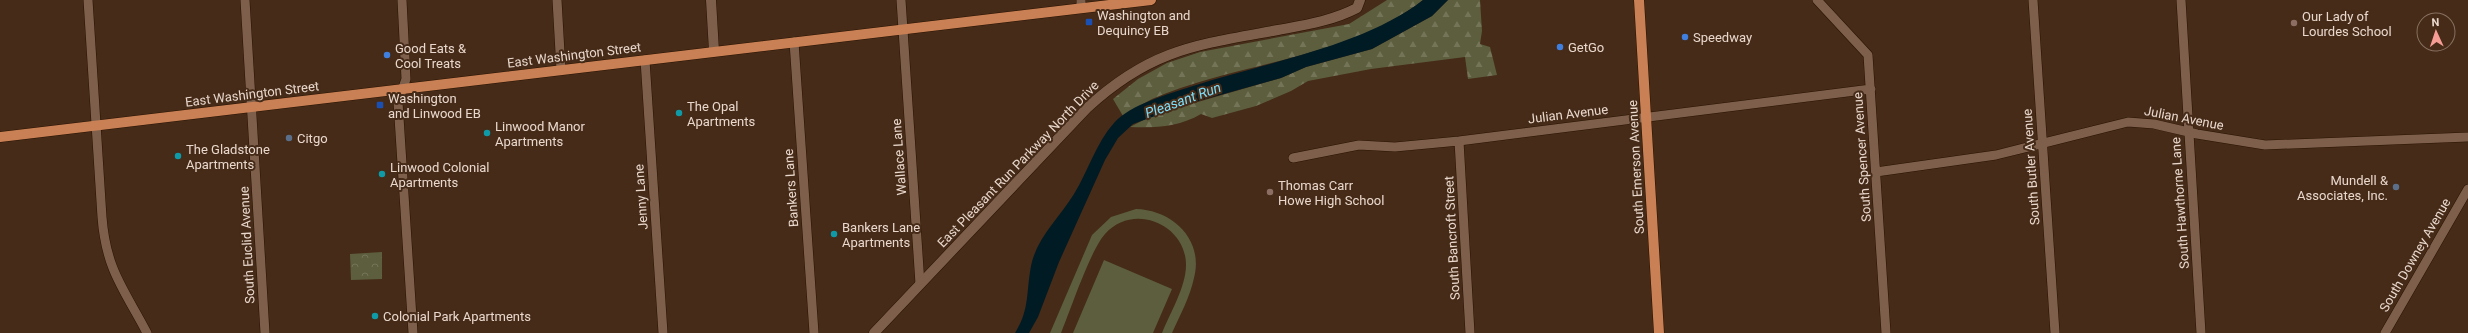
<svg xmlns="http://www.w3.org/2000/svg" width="2468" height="333" viewBox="0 0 2468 333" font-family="Roboto,sans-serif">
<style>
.forest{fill:url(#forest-firs)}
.park{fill:url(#park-crowns)}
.garden{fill:#5c5e3e}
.water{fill:#001b24}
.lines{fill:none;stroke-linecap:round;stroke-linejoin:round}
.street-casing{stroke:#2a1302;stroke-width:10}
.secondary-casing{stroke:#2a1302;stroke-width:11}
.primary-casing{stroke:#2a1302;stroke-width:11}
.street{stroke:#7d5f4b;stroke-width:9}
.secondary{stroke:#7d5f4b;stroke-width:10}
.primary{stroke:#c98055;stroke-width:10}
.transit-dot{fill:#1a4fb4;stroke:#452b18;stroke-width:1.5}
.education-dot{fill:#8d6e63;stroke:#452b18;stroke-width:1.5}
.shop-dot{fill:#3f7fe0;stroke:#452b18;stroke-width:1.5}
.culture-dot{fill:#0f9aa8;stroke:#452b18;stroke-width:1.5}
.service-dot{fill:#5c6f8a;stroke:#452b18;stroke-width:1.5}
.labels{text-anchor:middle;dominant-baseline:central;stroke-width:4;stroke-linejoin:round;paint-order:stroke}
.poi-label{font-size:13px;fill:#ead8cd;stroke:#452b18;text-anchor:start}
.street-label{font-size:13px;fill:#ead8cd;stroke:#452b18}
.water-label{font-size:14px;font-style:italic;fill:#7ddefa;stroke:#452b18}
</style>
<defs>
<pattern id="forest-firs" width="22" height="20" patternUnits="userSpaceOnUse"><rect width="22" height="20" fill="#5c5e3e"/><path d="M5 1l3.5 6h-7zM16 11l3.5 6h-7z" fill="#747459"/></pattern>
<pattern id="park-crowns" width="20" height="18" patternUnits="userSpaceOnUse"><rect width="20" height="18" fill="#5c5e3e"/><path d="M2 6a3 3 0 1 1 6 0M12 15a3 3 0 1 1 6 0" fill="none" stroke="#747459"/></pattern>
</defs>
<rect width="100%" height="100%" fill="#452b18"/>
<path class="forest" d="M 1387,0 L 1423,0 C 1348,59 1238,62 1152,99 C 1142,104 1133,110 1123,116 L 1113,99 L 1138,79 L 1167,63 L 1200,52 L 1349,24 Z
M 1448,0 L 1480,0 L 1482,31 L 1480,44 L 1490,47 L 1497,75 L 1468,79 L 1465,57 L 1371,69 L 1308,81 L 1291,91 L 1256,106 L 1212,118 L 1201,114 C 1179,127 1155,128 1130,127 L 1153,115 L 1281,78 L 1306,67 L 1372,49 L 1432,16 Z"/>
<path class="park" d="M 382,252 L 382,279 L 351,280 L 350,254 Z"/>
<path class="garden" d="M 1136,209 C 1173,210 1204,240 1194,278 C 1190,297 1180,315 1172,333 L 1162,333 C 1170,313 1186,287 1186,265 C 1186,224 1133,202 1105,234 C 1090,251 1071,309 1061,333 L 1050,333 L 1092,235 L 1111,217 Z
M 1104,260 L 1172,289 L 1153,333 L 1073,333 Z"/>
<path class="water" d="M 1423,0 L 1448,0 L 1432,16 L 1372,49 L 1306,67 L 1281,78 L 1188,104 L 1133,124 L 1118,138 L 1105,160 L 1059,262 L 1038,317 L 1029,333 L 1015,333 C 1030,309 1026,292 1031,266 C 1036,239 1059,218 1074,194 C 1088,171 1096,143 1114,123 C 1131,104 1169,94 1193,86 C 1264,63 1364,46 1423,0 Z"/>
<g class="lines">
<defs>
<path id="street" d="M 88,0 L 102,217 C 106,270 124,289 147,333
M 245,0 L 265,333
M 402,0 L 406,79 L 398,102 L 413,333
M 557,0 L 561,70
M 901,0 L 920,284
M 1081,0 L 1081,7
M 1817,0 L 1868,55 L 1886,333
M 2033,0 L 2055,333
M 2181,0 L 2201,333
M 794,42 L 814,333
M 645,60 L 663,333
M 1459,141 L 1470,333
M 1293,158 L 1359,145 L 1395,147 L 1459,141 L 1871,89
M 1876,172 L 1996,155 L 2128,122 L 2154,124 L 2197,134 L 2265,145 L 2468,137
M 2385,333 L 2468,189"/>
<path id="secondary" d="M 711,0 L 714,51
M 874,333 L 1087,108 C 1151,49 1196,45 1278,30 C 1305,25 1332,21 1357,8 L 1360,0"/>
<path id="primary" d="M 1639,0 L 1659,333
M 0,137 L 1151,0"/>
</defs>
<use href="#street" class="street-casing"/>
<use href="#secondary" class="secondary-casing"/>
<use href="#primary" class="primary-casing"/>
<use href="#street" class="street"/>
<use href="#secondary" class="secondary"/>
<use href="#primary" class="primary"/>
</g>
<g class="transit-dot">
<rect x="1085" y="18" width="8" height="8" rx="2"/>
<rect x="376" y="101" width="8" height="8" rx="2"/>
</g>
<g class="education-dot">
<circle cx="2294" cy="23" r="4"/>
<circle cx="1270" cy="192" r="4"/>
</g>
<g class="shop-dot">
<circle cx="1685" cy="37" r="4"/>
<circle cx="1560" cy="47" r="4"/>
<circle cx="387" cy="55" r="4"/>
</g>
<g class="culture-dot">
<circle cx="679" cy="113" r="4"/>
<circle cx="487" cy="133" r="4"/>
<circle cx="178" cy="156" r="4"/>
<circle cx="382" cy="174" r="4"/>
<circle cx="834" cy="234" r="4"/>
<circle cx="375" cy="316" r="4"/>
</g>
<g class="service-dot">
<circle cx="289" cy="138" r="4"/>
<circle cx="2396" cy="187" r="4"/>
</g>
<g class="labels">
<g class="poi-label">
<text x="1097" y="15">Washington and<tspan x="1097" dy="15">Dequincy EB</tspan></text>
<text x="2302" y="16">Our Lady of<tspan x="2302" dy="15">Lourdes School</tspan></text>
<text x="1693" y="37">Speedway</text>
<text x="1568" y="47">GetGo</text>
<text x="395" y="48">Good Eats &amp;<tspan x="395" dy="15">Cool Treats</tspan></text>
<text x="388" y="98">Washington<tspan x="388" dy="15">and Linwood EB</tspan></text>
<text x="687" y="106">The Opal<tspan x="687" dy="15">Apartments</tspan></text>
<text x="495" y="126">Linwood Manor<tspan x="495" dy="15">Apartments</tspan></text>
<text x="297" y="138">Citgo</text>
<text x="186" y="149">The Gladstone<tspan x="186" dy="15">Apartments</tspan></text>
<text x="390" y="167">Linwood Colonial<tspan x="390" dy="15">Apartments</tspan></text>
<text x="2388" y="180" text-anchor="end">Mundell &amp;<tspan x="2388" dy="15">Associates, Inc.</tspan></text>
<text x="1278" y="185">Thomas Carr<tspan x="1278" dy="15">Howe High School</tspan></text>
<text x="842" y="227">Bankers Lane<tspan x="842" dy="15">Apartments</tspan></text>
<text x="383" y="316">Colonial Park Apartments</text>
</g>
<g class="street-label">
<text transform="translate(574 55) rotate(-7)">East Washington Street</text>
<text transform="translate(252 94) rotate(-7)">East Washington Street</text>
<text transform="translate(1568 114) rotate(-7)">Julian Avenue</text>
<text transform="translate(2184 118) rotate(11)">Julian Avenue</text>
<text transform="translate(899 157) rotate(-94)">Wallace Lane</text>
<text transform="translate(1862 157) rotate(-94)">South Spencer Avenue</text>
<text transform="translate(1018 164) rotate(-46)">East Pleasant Run Parkway North Drive</text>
<text transform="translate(1636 167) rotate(-93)">South Emerson Avenue</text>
<text transform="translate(2031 167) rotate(-94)">South Butler Avenue</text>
<text transform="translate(791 188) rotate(-94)">Bankers Lane</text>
<text transform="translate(641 197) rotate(-94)">Jenny Lane</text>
<text transform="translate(2180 203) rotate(-94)">South Hawthorne Lane</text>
<text transform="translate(1452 238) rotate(-93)">South Bancroft Street</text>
<text transform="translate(247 245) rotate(-93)">South Euclid Avenue</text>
<text transform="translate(2415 255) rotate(-60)">South Downey Avenue</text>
</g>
<g class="water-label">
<text transform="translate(1183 100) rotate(-20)">Pleasant Run</text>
</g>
</g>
<g transform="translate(2436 32) rotate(357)"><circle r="19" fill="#452b18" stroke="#877060"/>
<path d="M0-3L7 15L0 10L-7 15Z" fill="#f59c94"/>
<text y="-6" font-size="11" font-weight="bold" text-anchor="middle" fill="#ead8cd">N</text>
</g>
</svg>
